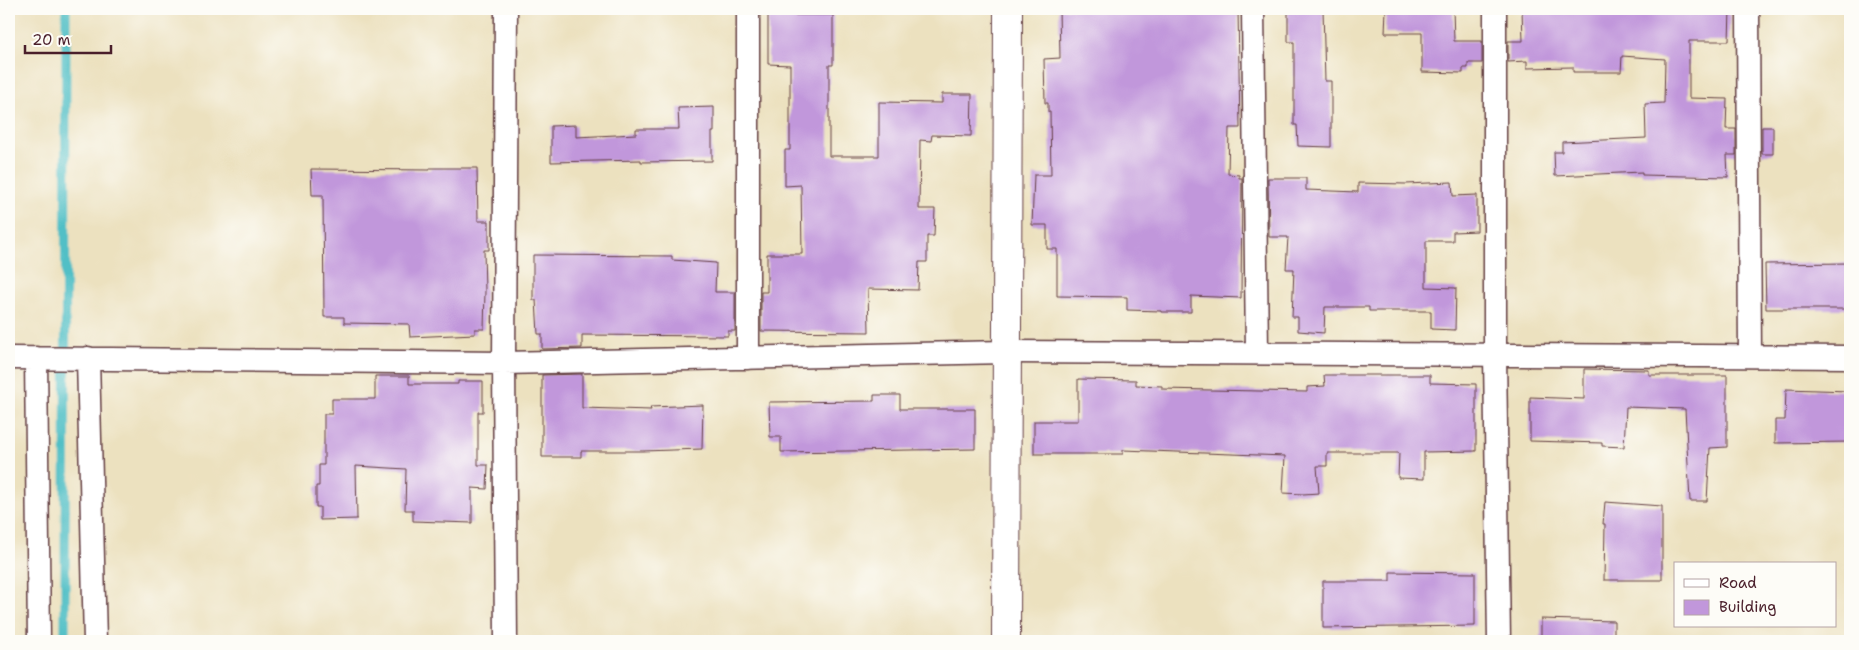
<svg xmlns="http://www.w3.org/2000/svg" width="1859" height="650" viewBox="0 0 1859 650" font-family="'Shantell Sans',sans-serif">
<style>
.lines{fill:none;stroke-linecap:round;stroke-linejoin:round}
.stream{stroke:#51bfc6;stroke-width:9}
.building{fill:#c197db}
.street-casing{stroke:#623c41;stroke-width:25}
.secondary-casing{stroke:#623c41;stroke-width:30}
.street{stroke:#fff;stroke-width:22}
.secondary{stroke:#fff;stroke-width:28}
</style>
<rect width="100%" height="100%" fill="#fdfcf7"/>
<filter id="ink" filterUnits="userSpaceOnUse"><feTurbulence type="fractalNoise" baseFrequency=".02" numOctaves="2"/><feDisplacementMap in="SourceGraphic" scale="10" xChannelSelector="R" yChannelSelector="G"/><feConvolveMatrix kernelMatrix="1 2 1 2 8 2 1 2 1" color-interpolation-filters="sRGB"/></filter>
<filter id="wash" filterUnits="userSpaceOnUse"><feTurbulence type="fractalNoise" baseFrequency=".0096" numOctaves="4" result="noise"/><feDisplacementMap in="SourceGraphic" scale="20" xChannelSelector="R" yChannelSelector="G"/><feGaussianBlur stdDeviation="1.12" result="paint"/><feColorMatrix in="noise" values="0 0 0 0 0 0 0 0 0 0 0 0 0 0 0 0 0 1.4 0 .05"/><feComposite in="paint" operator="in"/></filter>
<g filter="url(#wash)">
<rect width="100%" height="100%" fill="#ece1bf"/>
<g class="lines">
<path class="stream" d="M 65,641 L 66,9"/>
</g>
<g id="blocks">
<path class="building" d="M 1059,9 L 1238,9 L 1240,128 L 1229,128 L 1228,174 L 1239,175 L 1239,178 L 1242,178 L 1241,298 L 1191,296 L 1191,312 L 1161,312 L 1161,311 L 1127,310 L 1127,297 L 1057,296 L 1057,249 L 1047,249 L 1047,225 L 1032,225 L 1034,175 L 1051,175 L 1050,112 L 1048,112 L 1048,103 L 1045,103 L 1044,59 L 1060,58 Z
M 1288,9 L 1323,9 L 1325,81 L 1331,81 L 1331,147 L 1298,146 L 1297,125 L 1294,125 L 1294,42 L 1288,42 Z
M 1386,9 L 1453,9 L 1454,41 L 1482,41 L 1482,63 L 1468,63 L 1468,68 L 1463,68 L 1463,73 L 1422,72 L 1422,33 L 1385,33 Z
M 1522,9 L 1730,9 L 1729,41 L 1689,41 L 1689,98 L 1727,99 L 1726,129 L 1736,129 L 1736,155 L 1727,155 L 1728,177 L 1642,175 L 1642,172 L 1555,176 L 1554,152 L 1562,152 L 1562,142 L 1646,138 L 1645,104 L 1664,103 L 1665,59 L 1622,56 L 1621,72 L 1573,72 L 1573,67 L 1527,68 L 1527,61 L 1508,62 L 1508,41 L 1523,41 Z
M 768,15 L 833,15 L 833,65 L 829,65 L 829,156 L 879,156 L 879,102 L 942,103 L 942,94 L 972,94 L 971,136 L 932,135 L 931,141 L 920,140 L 919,209 L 935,209 L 934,236 L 927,236 L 927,262 L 919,262 L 918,290 L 868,289 L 869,332 L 761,331 L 761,292 L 767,292 L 767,254 L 802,254 L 801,185 L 785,186 L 785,150 L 790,150 L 790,65 L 768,64 Z
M 714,107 L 714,132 L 712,132 L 712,161 L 641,162 L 641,160 L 551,162 L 551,126 L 576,125 L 576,137 L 636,134 L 636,129 L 679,129 L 678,108 Z
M 1762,127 L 1773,127 L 1773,154 L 1762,154 Z
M 430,168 L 477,168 L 478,221 L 489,221 L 489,250 L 484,250 L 485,291 L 484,329 L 475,329 L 475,334 L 410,337 L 409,324 L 344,323 L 344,317 L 324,317 L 323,195 L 312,195 L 311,169 L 430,170 Z
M 1268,178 L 1306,178 L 1306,190 L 1358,192 L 1358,183 L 1406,184 L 1452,182 L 1453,196 L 1477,195 L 1477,231 L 1453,232 L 1453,241 L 1426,241 L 1426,287 L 1456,288 L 1455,330 L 1431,329 L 1431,311 L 1369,311 L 1369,307 L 1325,307 L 1324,333 L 1298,331 L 1298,317 L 1292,317 L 1294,269 L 1286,269 L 1288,237 L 1269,237 Z
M 533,255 L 672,256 L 672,260 L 716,263 L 715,292 L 735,292 L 735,331 L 728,331 L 728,336 L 582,335 L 582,348 L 542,349 L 542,334 L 538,334 L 536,300 L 533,300 Z
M 1850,263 L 1850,309 L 1766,309 L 1765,264 Z
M 1584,369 L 1649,370 L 1649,375 L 1727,375 L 1727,447 L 1710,448 L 1707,501 L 1690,501 L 1685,409 L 1626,407 L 1624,447 L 1602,446 L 1602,443 L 1530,441 L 1530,397 L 1584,399 Z
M 582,374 L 582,408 L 651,410 L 650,407 L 703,405 L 702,449 L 643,451 L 581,451 L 581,457 L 542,457 L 542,375 Z
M 1324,375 L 1430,375 L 1430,383 L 1476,384 L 1476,451 L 1424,452 L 1424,479 L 1398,478 L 1399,453 L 1327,453 L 1327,466 L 1317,466 L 1319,493 L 1303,494 L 1283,493 L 1285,456 L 1123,450 L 1123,454 L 1034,454 L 1034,421 L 1078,421 L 1078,379 L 1136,380 L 1136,385 L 1162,386 L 1162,389 L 1307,392 L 1307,387 L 1325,386 Z
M 375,376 L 409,376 L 409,384 L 458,384 L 458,381 L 483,381 L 483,412 L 478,412 L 478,465 L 488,465 L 487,489 L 472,488 L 472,523 L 413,521 L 413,510 L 405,510 L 406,469 L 356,466 L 357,519 L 320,520 L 320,507 L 316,507 L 316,486 L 319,486 L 319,465 L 324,465 L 324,414 L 332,414 L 332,399 L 375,399 Z
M 1786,389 L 1850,391 L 1850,442 L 1775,443 L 1775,420 L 1785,420 Z
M 874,395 L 900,395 L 900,409 L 975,409 L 975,449 L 781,452 L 781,437 L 770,437 L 769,402 L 874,401 Z
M 1605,502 L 1662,506 L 1662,580 L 1604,580 L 1605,524 L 1603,524 Z
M 1390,572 L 1475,573 L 1475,626 L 1323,628 L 1323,581 L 1390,581 Z
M 1541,619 L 1614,621 L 1614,641 L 1541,641 Z"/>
</g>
</g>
<g filter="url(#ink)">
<use href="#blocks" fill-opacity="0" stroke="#623c41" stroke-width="1"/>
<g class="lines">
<defs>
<path id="street" d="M 1253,9 L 1257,353
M 1495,9 L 1495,355 L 1499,641
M 1748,9 L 1750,356
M 9,358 L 504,363 L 1005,352 L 1850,357
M 36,358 L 39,641
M 88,358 L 95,641
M 748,358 L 748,9
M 506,641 L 504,363 L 506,9"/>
<path id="secondary" d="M 1006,641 L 1008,9"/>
</defs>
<use href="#street" class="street-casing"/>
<use href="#secondary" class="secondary-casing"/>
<use href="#street" class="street"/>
<use href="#secondary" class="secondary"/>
</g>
</g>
<rect width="1859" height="650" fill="none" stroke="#fdfcf7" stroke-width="30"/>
<rect x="1674" y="562" width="162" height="65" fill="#fdfcf7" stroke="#b5a4a5"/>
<rect x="1684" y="579" width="25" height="8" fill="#ffffff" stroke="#b5a4a5"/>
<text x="1719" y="588" font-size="15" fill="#4a1f2b">Road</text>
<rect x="1684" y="600" width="25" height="15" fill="#c197db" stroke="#b5a4a5"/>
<text x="1719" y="612" font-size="15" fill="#4a1f2b">Building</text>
<path d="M25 45v8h86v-8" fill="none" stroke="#4a1f2b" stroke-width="2.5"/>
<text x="32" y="45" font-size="15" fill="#4a1f2b" stroke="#fdfcf7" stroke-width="4" paint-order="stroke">20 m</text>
</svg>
